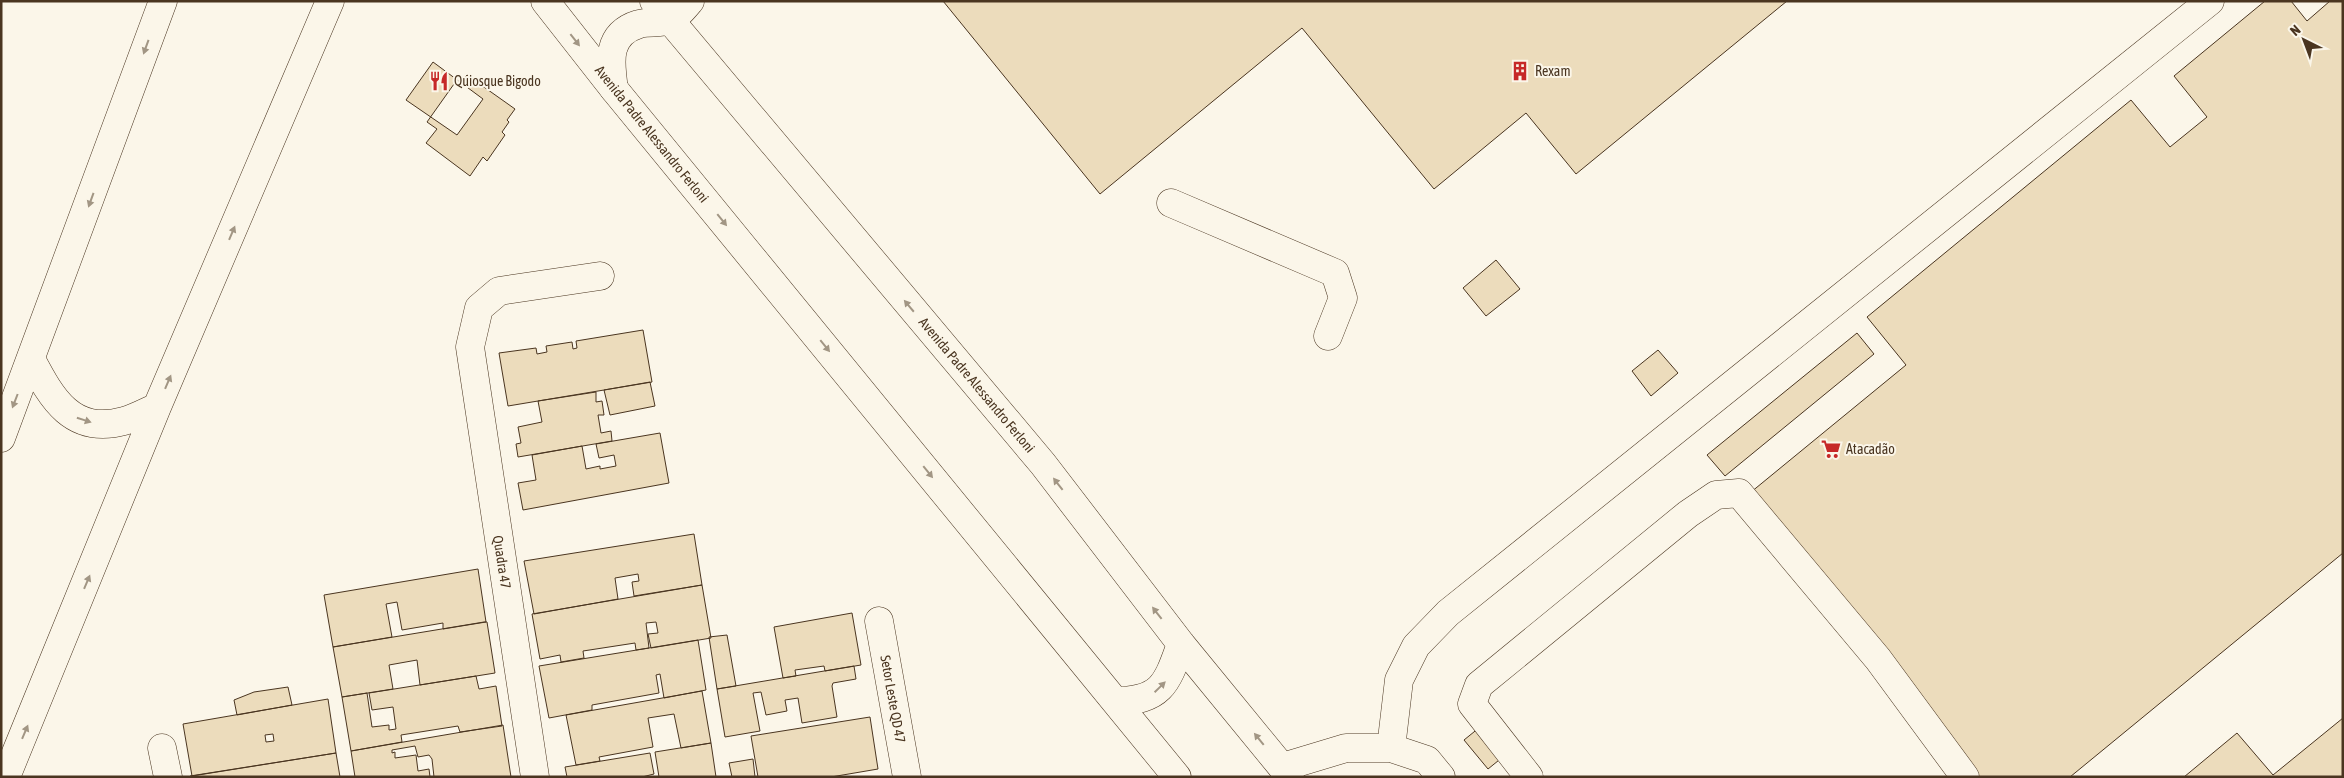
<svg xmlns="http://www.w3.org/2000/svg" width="2344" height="778" viewBox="0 0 2344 778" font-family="'Asap Condensed',sans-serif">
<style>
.building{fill:#ecdcbc;stroke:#4a3520;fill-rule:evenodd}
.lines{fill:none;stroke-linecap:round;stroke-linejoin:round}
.minor-casing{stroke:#4a3520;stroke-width:29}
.major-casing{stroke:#4a3520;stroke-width:29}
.minor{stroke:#fbf6e9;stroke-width:28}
.major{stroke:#fbf6e9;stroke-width:28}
.oneway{fill:#a29684}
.labels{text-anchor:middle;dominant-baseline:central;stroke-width:4;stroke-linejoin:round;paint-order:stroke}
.poi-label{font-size:14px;fill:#4a3520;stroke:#fbf6e9;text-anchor:start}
.street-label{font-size:14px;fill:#4a3520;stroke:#fbf6e9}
</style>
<rect width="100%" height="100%" fill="#fbf6e9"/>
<path class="building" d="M 943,1 L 1787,1 L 1576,174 L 1526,113 L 1434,189 L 1302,28 L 1100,194 Z
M 2265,1 L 2291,1 L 2307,21 L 2330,1 L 2343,1 L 2343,553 L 2070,777 L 1974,777 L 1745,497 L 1906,365 L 1867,317 L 2131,100 L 2170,147 L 2207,117 L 2174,76 Z
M 433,62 L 483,99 L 457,135 L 406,100 Z
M 467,75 L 515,109 L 507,120 L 509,122 L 502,132 L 505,135 L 487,161 L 483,157 L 470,176 L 426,143 L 437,129 L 427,122 L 454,84 L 458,87 Z
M 1496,260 L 1520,289 L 1486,316 L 1463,288 Z
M 643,330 L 652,382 L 508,406 L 499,353 L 536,348 L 537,354 L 547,352 L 546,346 L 572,342 L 573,349 L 577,348 L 576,341 Z
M 1857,333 L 1874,354 L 1725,476 L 1707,455 Z
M 1658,350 L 1678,373 L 1651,396 L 1632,371 Z
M 650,382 L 655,406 L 610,415 L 604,390 Z
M 596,392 L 596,402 L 602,401 L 604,415 L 598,415 L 601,433 L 611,431 L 612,441 L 518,457 L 516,444 L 521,443 L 518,427 L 542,422 L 538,401 Z
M 660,433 L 669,483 L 523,510 L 518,483 L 536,480 L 532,455 L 582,446 L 586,469 L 600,466 L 600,469 L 616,466 L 614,455 L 599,458 L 596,444 Z
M 694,534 L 702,585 L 634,596 L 632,582 L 639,581 L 638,574 L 615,578 L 618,599 L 534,614 L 524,561 Z
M 478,569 L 486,622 L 443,629 L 443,623 L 402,630 L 397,602 L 386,604 L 392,637 L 333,647 L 324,595 Z
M 702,585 L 711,638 L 651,648 L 648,634 L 658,633 L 656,622 L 646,623 L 649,648 L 636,650 L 635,643 L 583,651 L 584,658 L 561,662 L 560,655 L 540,659 L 532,614 Z
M 852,613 L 861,665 L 825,671 L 824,666 L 795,670 L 796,676 L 783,678 L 774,627 Z
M 484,622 L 487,622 L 495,673 L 420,685 L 417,660 L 389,665 L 393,689 L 342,697 L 333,647 Z
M 727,635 L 736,686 L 717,689 L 709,637 Z
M 698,640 L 706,690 L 664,698 L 660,674 L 656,675 L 659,693 L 592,705 L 592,710 L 549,718 L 539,666 Z
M 854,666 L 856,679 L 833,683 L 832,686 L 837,717 L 802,723 L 798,698 L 785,700 L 787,711 L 766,715 L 761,692 L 753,693 L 760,731 L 725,737 L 717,689 Z
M 476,676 L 479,689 L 496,686 L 502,726 L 460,732 L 458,726 L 401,735 L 402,742 L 351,751 L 342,697 L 367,693 L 372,727 L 389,725 L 389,730 L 396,729 L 393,707 L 372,710 L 369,693 Z
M 288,687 L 292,705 L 237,715 L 234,700 L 254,692 Z
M 702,691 L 711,743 L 681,748 L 674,714 L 648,718 L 653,747 L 599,757 L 600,761 L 576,765 L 566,715 Z
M 328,699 L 336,753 L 192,776 L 183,724 ZM 273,734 L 274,741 L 266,742 L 265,735 Z
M 870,717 L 878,769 L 831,777 L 758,777 L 751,736 Z
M 2343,718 L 2343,777 L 2184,777 L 2237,733 L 2273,775 Z
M 1485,723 L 1509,752 L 1488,769 L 1464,740 Z
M 503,725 L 511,777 L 434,777 L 432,759 L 429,755 L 418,757 L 415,746 L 392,750 L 392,753 L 395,752 L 395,758 L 416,755 L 418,771 L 429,769 L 430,777 L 355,777 L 351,751 Z
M 711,743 L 716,777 L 659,777 L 655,752 Z
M 336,753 L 340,777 L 190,777 L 190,776 Z
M 650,753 L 654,774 L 642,777 L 567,777 L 565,767 Z
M 753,759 L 755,777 L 732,777 L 729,763 Z"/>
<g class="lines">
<defs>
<path id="minor" d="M 614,89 C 610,62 606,34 639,24 C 648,21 661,24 670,20 C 677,17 685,7 690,1
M 1171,203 L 1335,273 L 1343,298 L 1328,336
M 879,621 L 907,777
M 162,748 L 168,777
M 1391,748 L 1399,680 L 1416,646 L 1448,613 L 2210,1
M 1283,767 L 1346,748 L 1391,748 L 1427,760 L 1441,777
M 535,777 L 470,347 L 479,308 L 499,291 L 600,276
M 1529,777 L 1472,704 L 1479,685 L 1688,514 L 1716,495 L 1739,493 L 1878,659 L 1965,777"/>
<path id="major" d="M 545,1 L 614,89 L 1177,777
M 654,1 L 1043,464 L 1181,644 L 1290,777
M 31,359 C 52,399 72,435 124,421 C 135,418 146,412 157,407
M 1,438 L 163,1
M 1115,701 C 1162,701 1167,683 1181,644
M 6,777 L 157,407 L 330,1"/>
</defs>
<use href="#minor" class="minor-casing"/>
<use href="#major" class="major-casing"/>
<use href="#minor" class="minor"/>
<use href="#major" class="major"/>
</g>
<defs><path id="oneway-solid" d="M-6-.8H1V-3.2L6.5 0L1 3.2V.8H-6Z" transform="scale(1.25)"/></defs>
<g class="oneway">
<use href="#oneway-solid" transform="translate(575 40) rotate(52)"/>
<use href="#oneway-solid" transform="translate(146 47) rotate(110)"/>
<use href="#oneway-solid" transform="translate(91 200) rotate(110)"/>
<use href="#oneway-solid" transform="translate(722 220) rotate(51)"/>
<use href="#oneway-solid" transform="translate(232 233) rotate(-67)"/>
<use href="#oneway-solid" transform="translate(909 306) rotate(-130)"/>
<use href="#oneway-solid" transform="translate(825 346) rotate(51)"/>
<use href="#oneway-solid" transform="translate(168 382) rotate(-67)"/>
<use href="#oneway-solid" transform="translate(15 401) rotate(111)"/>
<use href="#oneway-solid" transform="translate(84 420) rotate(18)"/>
<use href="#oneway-solid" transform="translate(928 472) rotate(51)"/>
<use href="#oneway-solid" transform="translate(1058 484) rotate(-128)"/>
<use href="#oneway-solid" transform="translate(87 582) rotate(-67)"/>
<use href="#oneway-solid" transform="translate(1157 613) rotate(-128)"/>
<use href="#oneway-solid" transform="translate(1160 687) rotate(-44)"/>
<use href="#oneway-solid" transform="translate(25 732) rotate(-67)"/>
<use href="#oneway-solid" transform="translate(1259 739) rotate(-129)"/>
</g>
<defs>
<symbol id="building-bare" viewBox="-9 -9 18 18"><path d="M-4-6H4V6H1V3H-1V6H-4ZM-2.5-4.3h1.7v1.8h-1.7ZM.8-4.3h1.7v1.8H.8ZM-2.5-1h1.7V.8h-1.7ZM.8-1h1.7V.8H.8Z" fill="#c62828" stroke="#fbf6e9" stroke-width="2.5" paint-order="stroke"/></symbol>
<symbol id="restaurant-bare" viewBox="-9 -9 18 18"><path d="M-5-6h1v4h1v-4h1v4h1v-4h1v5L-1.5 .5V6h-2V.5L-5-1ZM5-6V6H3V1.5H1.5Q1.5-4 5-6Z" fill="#c62828" stroke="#fbf6e9" stroke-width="2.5" paint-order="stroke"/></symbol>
<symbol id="supermarket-bare" viewBox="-9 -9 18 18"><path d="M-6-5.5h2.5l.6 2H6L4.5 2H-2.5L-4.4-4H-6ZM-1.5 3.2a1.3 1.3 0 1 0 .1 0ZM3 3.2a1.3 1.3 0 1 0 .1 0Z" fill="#c62828" stroke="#fbf6e9" stroke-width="2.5" paint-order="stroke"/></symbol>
</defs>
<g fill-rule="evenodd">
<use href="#building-bare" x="1506" y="57" width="28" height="28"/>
<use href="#restaurant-bare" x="425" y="67" width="28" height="28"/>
<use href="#supermarket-bare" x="1817" y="435" width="28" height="28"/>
</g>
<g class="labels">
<g class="poi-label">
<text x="1535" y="71">Rexam</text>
<text x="454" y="81">Quiosque Bigodo</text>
<text x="1846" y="449">Atacadão</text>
</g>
<g class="street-label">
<text transform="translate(652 134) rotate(51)">Avenida Padre Alessandro Ferloni</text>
<text transform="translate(977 385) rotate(50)">Avenida Padre Alessandro Ferloni</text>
<text transform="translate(502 562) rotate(81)">Quadra 47</text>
<text transform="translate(893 699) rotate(80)">Setor Leste QD 47</text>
</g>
</g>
<rect width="2344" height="778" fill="none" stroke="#4a3520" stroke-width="5"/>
<g transform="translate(2304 40) rotate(318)" stroke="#fbf6e9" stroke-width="4" paint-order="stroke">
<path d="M0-4L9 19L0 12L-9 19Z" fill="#4a3520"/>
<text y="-8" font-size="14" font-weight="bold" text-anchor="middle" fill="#4a3520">N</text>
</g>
</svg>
